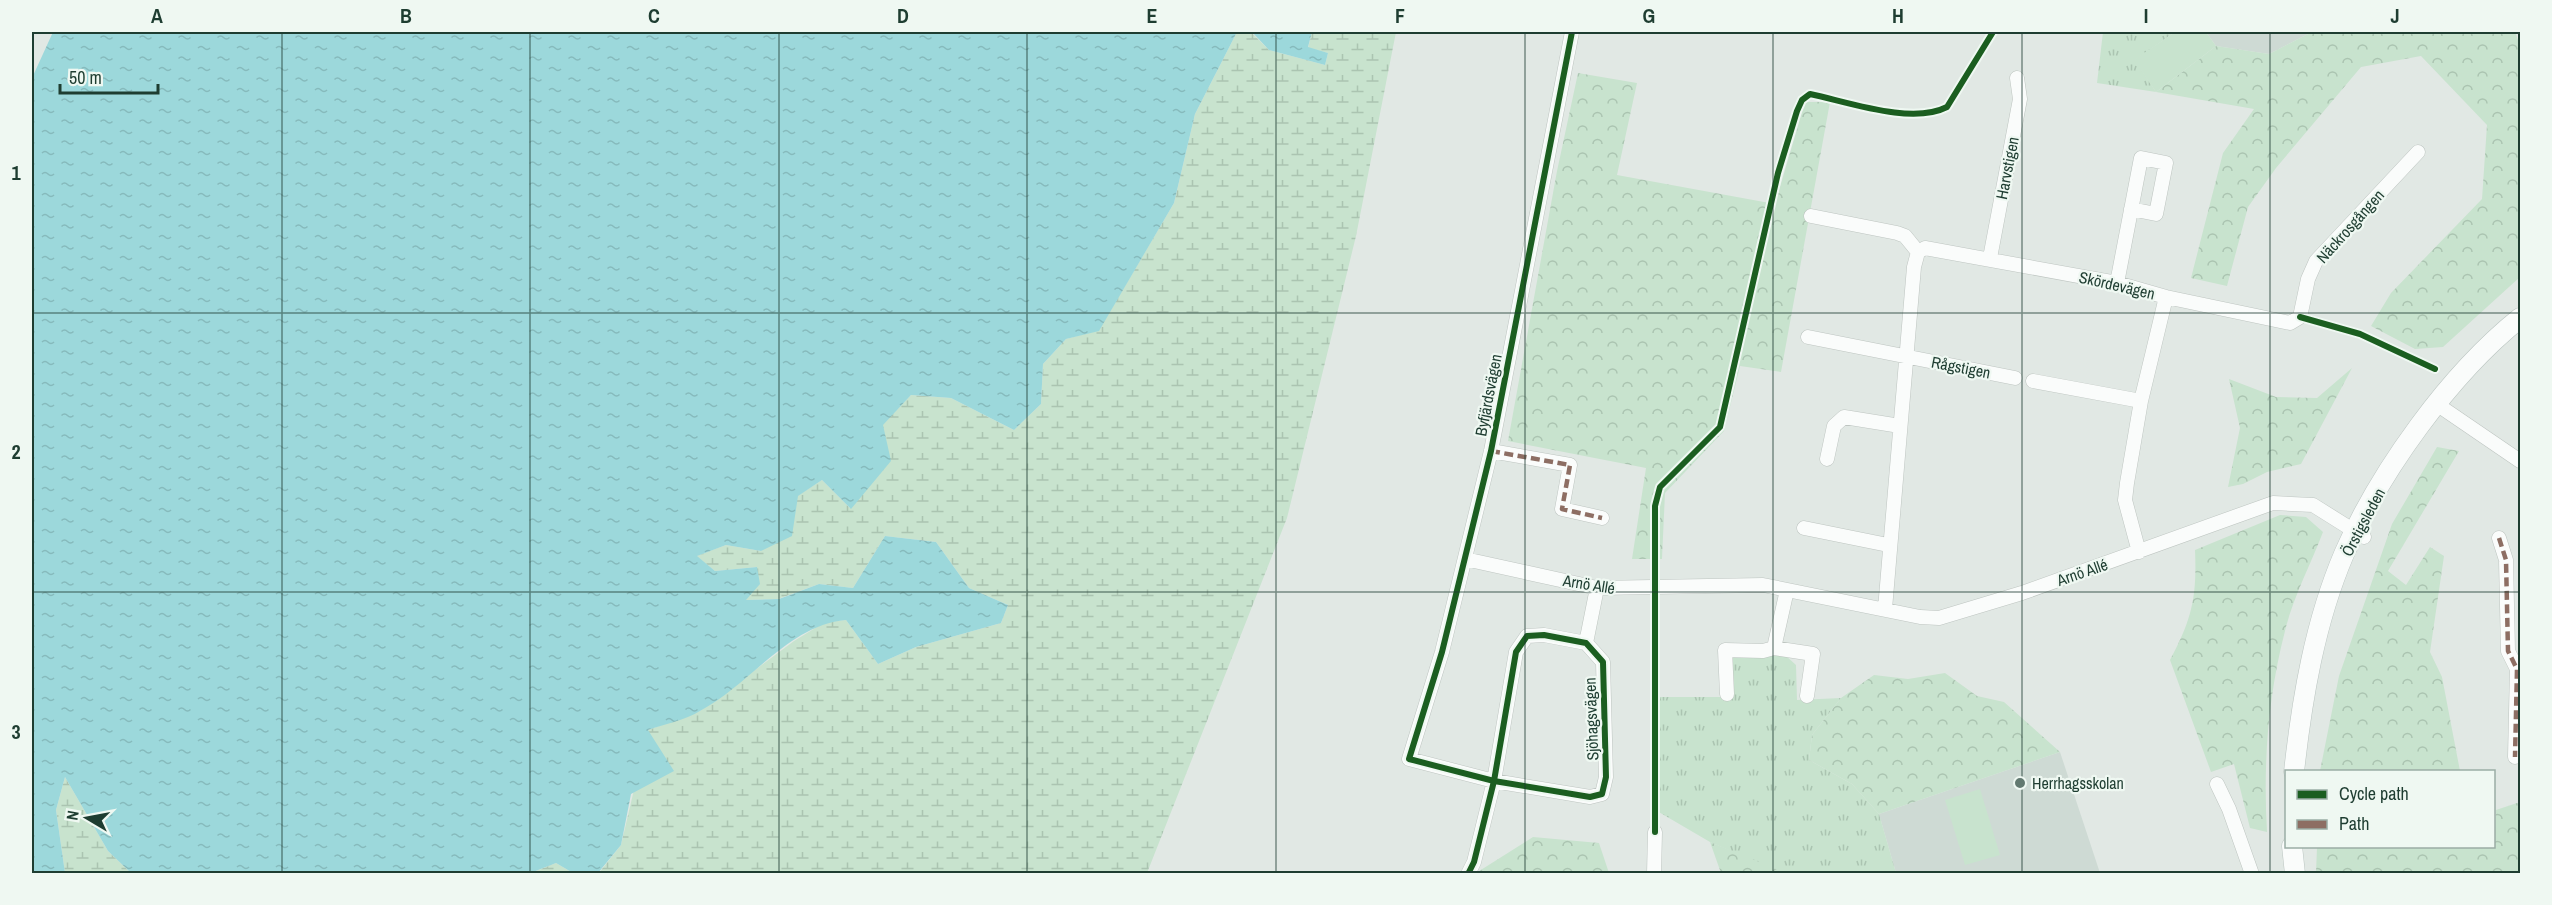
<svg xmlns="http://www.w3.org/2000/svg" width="2552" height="905" viewBox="0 0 2552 905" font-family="'Archivo Narrow',sans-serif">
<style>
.built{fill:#cedad4}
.grass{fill:url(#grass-tufts)}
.forest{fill:url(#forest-crowns)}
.wetland{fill:url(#wetland-marsh)}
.garden{fill:#c8e3ce}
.water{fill:url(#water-ripples)}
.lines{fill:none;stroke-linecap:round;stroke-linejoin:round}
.street-casing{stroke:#bec5c1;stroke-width:15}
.secondary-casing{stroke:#bac4c0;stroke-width:21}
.street{stroke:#fafcfb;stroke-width:14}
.secondary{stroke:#fafcfb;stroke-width:20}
.quiet{stroke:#8d6e63;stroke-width:4.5;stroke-dasharray:9 4.5;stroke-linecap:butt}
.cycleway-casing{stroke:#eff8f2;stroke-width:10}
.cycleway{stroke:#1b5e20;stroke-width:6}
.grid{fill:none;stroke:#1e3d31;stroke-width:1.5;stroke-opacity:0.55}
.poi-dot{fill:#627970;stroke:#eff8f2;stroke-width:2}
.labels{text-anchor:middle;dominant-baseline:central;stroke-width:4.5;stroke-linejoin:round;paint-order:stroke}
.street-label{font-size:16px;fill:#1e3d31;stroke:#eff8f2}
.poi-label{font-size:16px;fill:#1e3d31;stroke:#eff8f2;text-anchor:start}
.neatline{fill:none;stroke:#1e3d31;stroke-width:2}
.grid-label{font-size:20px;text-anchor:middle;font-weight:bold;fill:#1e3d31}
</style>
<defs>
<pattern id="grass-tufts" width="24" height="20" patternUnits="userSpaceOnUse" patternTransform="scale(1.5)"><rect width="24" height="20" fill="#c8e3ce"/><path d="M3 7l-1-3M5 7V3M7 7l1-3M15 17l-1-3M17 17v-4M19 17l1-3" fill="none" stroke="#abc4b1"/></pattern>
<pattern id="forest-crowns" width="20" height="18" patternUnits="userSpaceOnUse" patternTransform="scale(1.5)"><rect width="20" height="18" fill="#c8e3ce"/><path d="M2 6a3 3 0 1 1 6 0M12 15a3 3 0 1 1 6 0" fill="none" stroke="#abc4b1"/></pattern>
<pattern id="wetland-marsh" width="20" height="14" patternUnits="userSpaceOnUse" patternTransform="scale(1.5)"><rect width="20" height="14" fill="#c8e3ce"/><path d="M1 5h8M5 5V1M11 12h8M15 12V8" fill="none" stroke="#abc4b1"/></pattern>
<pattern id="water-ripples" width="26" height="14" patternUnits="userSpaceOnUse" patternTransform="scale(1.5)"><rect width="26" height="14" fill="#9cd8db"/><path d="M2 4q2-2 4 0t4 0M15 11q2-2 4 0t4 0" fill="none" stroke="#86babc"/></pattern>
</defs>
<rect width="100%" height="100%" fill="#e1e8e4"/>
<path class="built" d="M 2206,32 L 2312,32 L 2269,54 L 2216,46 Z
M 2060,752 L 2100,873 L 1896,873 L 1879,814 Z"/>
<path class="grass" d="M 2103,32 L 2175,32 L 2135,60 L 2156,92 L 2097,83 Z
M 1738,653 L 1785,655 L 1796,665 L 1797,700 L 1841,698 L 1812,735 L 1809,760 L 1852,784 L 1879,814 L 1896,873 L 1782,873 L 1710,842 L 1657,811 L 1658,697 L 1727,697 L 1727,663 Z"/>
<path class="forest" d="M 2312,32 L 2515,32 L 2520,45 L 2520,277 L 2443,347 L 2415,349 L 2371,326 L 2391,293 L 2482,199 L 2487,125 L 2421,56 L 2361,67 L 2276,168 L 2248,207 L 2227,286 L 2191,278 L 2223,153 L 2254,109 L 2156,92 L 2216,46 L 2269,54 Z
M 1578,73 L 1637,83 L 1617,175 L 1775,204 L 1805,102 L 1830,102 L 1781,372 L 1740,366 L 1724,431 L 1665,493 L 1662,559 L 1632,559 L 1646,468 L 1508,441 L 1557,171 Z
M 2352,368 L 2301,464 L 2267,472 L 2243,484 L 2228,487 L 2240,428 L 2229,379 L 2276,397 L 2317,398 Z
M 2437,447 L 2459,451 L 2388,571 L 2406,585 L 2430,547 L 2444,556 L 2430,652 L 2442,677 L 2460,771 L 2320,771 L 2339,676 L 2392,524 Z
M 2280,515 L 2306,517 L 2323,532 C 2311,564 2293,597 2285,631 C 2268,696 2263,764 2267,832 L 2250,828 L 2234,764 L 2211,772 L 2170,660 C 2192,619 2197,597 2195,550 Z
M 1945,673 L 1977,696 L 2004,702 L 2060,752 L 1879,814 L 1852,784 L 1809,760 L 1812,735 L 1841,698 L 1874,675 L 1908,679 Z
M 2520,802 L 2520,873 L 2316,873 L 2317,847 L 2494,846 L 2496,810 Z
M 1533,837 L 1599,843 L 1609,873 L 1476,873 Z
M 1710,842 L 1774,868 L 1782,873 L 1721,873 Z"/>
<path class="wetland" d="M 1237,32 L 1251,32 L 1269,50 L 1325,65 L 1328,53 L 1308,48 L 1312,32 L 1396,32 L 1356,236 L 1287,518 L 1147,873 L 598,874 L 621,845 L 648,730 L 700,711 L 794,641 L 825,622 L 846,620 L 878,664 L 916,647 L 1001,623 L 1008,605 L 969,588 L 936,542 L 885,536 L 853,588 L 819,584 L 778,599 L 745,600 L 757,567 L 715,571 L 696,556 L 726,545 L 761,551 L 797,496 L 822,480 L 850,508 L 882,425 L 911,395 L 951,398 L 1014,430 L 1041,404 L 1043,364 L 1066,339 L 1099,330 L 1174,203 L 1195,114 Z
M 65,777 L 108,851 L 131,873 L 65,873 L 56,810 Z
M 556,863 L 573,873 L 528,874 Z"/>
<path class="garden" d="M 2175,32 L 2206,32 L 2216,46 L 2156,92 L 2134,60 Z
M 1980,789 L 2000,855 L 1965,865 L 1945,800 Z"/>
<path class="water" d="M 53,32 L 1237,32 L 1195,114 L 1174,203 L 1099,331 L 1066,339 L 1043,364 L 1041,404 L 1014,430 L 951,398 L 911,395 L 883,425 L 891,461 L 851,509 L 822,480 L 798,496 L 792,536 L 761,551 L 726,545 L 697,556 L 715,571 L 757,567 L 760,584 L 746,600 L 779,599 L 819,584 L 853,588 L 885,536 L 936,542 L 969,588 L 1008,605 L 1001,623 L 916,647 L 878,664 L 846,620 C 788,625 750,685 700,711 C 685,720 665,724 648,730 L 674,771 L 631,794 L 621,845 L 598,873 L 573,873 L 556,863 L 528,874 L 131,873 L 108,851 L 65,777 L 56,810 L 65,873 L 32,874 L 32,78 Z
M 1252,32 L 1312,32 L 1308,47 L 1328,53 L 1325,65 L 1269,50 Z"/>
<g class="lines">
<defs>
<path id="street" d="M 1811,216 L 1897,233 L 1905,236 L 1918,252
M 1990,258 L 2020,99 L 2017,78
M 2117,283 L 2141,158 L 2166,163 L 2156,214 L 2131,209
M 2166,297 L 2290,323 L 2300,317 L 2308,279 L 2316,261 L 2418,152
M 1808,337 L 2015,378
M 2033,381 L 2141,401
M 2435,403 L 2520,461
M 1491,451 L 1570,465 L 1562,509 L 1602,518
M 1827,459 L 1834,426 L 1844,417 L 1900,426
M 1804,528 L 1888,545
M 2499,538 L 2506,560 L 2508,651 L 2517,669 L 2515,757
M 1465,559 L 1597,588 L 1763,585 L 1920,617 L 1939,618 L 2022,593 L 2273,503 L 2313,505 L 2364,537
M 1885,609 L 1914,267 L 1918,252 L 1925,248 L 2117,283 L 2166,297 L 2141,401 L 2127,483 L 2125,500 L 2139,552
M 1586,643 L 1597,588
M 1774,648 L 1787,590
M 1727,694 L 1725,650 L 1763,651 L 1774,648 L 1813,654 L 1807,696
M 2217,784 L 2229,809 L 2252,874
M 1468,874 L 1474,862 L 1494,781 L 1516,652 L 1527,636 L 1544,635 L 1586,643 L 1603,662 L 1606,777 L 1602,794 L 1590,797 L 1494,781 L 1409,759 L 1442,652 L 1491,451 L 1572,32
M 1654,874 L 1655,832"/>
<path id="secondary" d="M 2294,772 C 2302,698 2315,622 2344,554 C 2380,471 2450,374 2520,318
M 2292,846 L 2295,874"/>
</defs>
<use href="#street" class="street-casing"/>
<use href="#secondary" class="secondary-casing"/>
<use href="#street" class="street"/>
<use href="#secondary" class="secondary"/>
<path class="quiet" d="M 1491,451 L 1570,465 L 1562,509 L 1602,518
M 2499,538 L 2506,560 L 2508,651 L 2517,669 L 2515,757"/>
<defs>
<path id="cycleway" d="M 2300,317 L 2360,334 L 2435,369
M 1655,832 L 1655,506 L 1660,487 L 1720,427 L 1778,173 L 1797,111 L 1802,100 L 1810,94 C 1848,102 1912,125 1947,107 L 1993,32
M 1468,874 L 1474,862 L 1494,781 L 1516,652 L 1527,636 L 1544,635 L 1586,643 L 1603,662 L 1606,777 L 1602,794 L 1590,797 L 1494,781 L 1409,759 L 1442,652 L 1491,451 L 1572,32"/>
</defs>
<use href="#cycleway" class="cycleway-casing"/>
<use href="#cycleway" class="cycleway"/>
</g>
<path class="grid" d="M 282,32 L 282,874M 530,32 L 530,874M 779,32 L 779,874M 1027,32 L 1027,874M 1276,32 L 1276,874M 1525,32 L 1525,874M 1773,32 L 1773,874M 2022,32 L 2022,874M 2270,32 L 2270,874M 32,313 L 2520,313M 32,592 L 2520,592"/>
<circle class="poi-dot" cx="2020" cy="783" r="6"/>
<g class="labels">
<g class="street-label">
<text transform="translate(2007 168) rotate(-79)">Harvstigen</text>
<text transform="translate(2350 226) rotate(-48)">Näckrosgången</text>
<text transform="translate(2117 285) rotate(13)">Skördevägen</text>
<text transform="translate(1961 367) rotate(11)">Rågstigen</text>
<text transform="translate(1488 395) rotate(-79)">Byfjärdsvägen</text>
<text transform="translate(2363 522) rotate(-62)">Örstigsleden</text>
<text transform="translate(2082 572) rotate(-19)">Arnö Allé</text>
<text transform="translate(1589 584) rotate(9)">Arnö Allé</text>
<text transform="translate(1591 719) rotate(-92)">Sjöhagsvägen</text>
</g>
<g class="poi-label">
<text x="2032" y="783">Herrhagsskolan</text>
</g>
</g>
<rect width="2552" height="905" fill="none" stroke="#eff8f2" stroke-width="66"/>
<rect x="2285" y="770" width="210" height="78" fill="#eff8f2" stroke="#9bada5" stroke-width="1.5"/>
<rect x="2297" y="790" width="30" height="9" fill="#1b5e20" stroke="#9bada5" stroke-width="1.5"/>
<text x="2339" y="800" font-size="18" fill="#1e3d31">Cycle path</text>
<rect x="2297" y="820" width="30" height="9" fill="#8d6e63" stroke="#9bada5" stroke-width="1.5"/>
<text x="2339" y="830" font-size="18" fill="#1e3d31">Path</text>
<g transform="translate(87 818) rotate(280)" stroke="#eff8f2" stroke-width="4.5" paint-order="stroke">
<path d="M0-4.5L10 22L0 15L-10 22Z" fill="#1e3d31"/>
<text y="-9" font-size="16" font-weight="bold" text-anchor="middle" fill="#1e3d31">N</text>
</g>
<path d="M60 84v9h98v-9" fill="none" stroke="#1e3d31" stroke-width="3"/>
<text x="69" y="84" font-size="18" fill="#1e3d31" stroke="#eff8f2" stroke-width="4.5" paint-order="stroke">50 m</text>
<rect x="33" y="33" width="2486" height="839" class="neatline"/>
<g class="grid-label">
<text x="157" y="23">A</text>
<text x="406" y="23">B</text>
<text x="654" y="23">C</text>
<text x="903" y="23">D</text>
<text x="1152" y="23">E</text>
<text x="1400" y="23">F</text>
<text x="1649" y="23">G</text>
<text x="1898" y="23">H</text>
<text x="2146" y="23">I</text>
<text x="2395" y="23">J</text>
<text x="16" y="180">1</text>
<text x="16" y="459">2</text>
<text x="16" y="739">3</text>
</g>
</svg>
